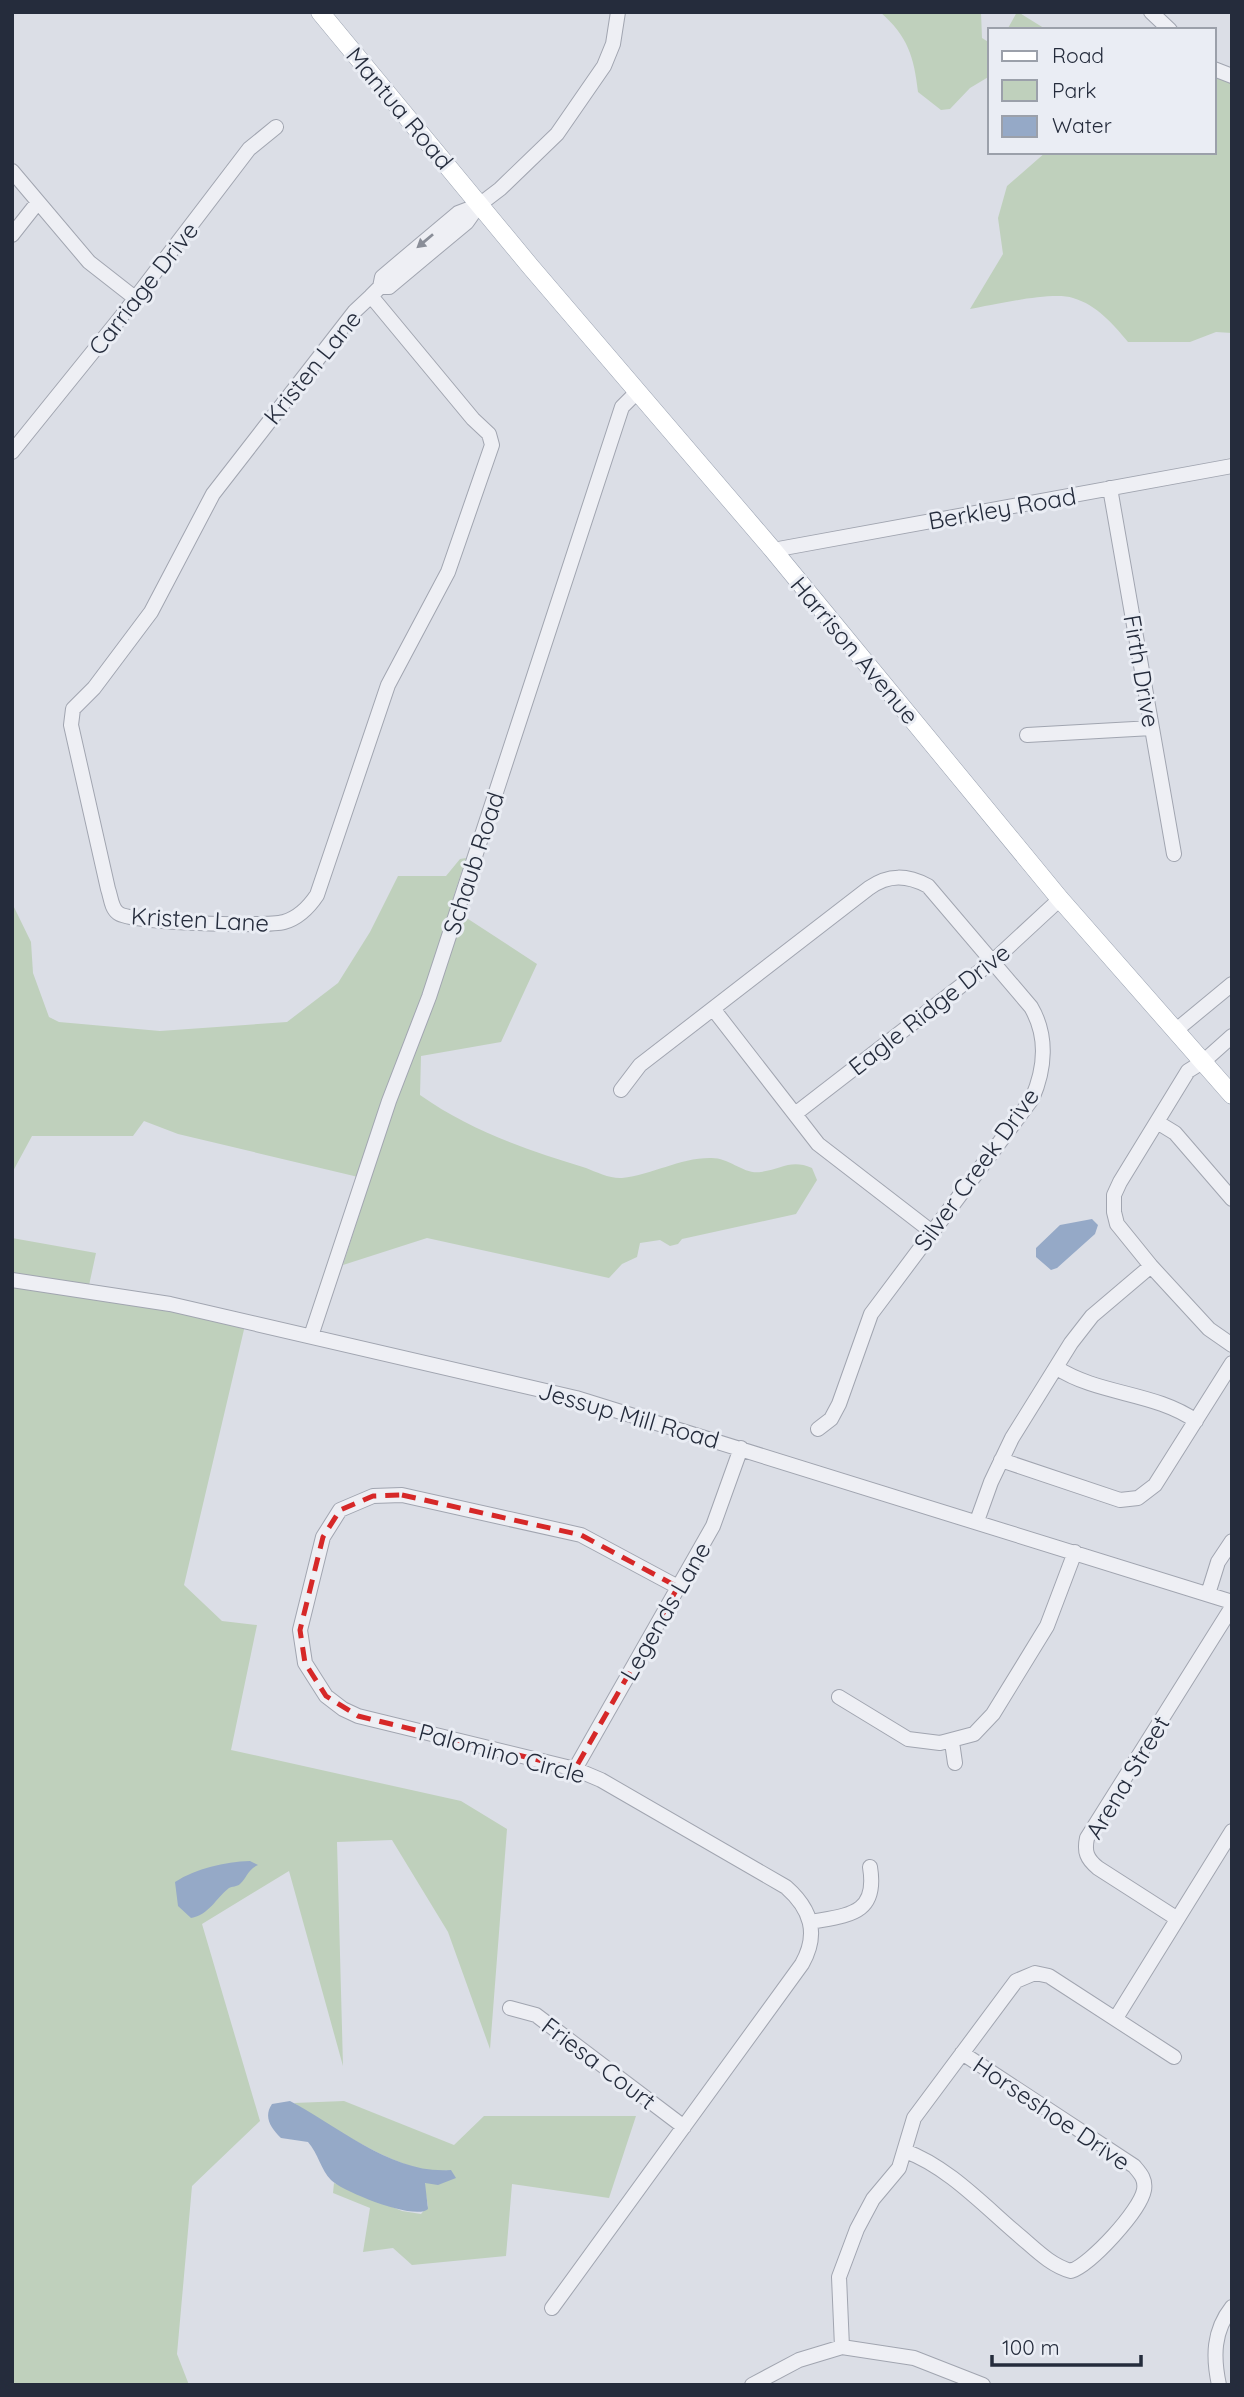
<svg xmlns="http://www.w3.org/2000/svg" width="1244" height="2397" viewBox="0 0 1244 2397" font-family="Quicksand,sans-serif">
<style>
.green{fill:#bfd0bc}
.water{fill:#95a9c7}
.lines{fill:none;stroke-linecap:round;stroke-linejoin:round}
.minor-casing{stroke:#a1a5b0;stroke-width:16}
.major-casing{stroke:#9aa2b1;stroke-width:19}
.minor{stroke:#eeeff4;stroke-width:14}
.major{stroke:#fff;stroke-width:18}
.oneway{fill:#8a8e98}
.marked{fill:none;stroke:#d62828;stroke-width:5;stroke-dasharray:14 9;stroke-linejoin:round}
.labels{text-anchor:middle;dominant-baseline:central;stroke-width:6;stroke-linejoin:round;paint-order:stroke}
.street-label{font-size:24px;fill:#252c3c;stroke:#eaedf4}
</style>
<rect width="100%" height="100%" fill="#dbdee6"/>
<path class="green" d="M 880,12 L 981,12 L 982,38 L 990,43 L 990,76 L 970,88 L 950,109 L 941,110 L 918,92 C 914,57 908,36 880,12 Z
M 1017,12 L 1018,12 L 1047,30 L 1007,30 Z
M 1214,68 L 1232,75 L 1232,333 L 1216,332 L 1190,342 L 1128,342 C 1113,324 1097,305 1073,298 C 1052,291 993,305 970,309 L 1003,254 L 998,218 L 1007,186 L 1046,152 L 1214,152 Z
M 466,858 L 449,911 L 462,915 L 537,964 L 501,1042 L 421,1056 L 420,1095 C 471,1131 527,1150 586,1168 C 596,1172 611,1179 622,1178 C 652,1175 679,1158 710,1158 C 729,1157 744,1175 761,1172 C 782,1169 791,1159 812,1168 L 817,1180 L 796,1214 L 682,1239 L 678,1244 L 670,1246 L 660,1240 L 640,1243 L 637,1257 L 622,1264 L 609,1278 L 427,1238 L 343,1265 L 370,1181 L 354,1176 L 178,1134 L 144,1121 L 133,1136 L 32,1136 L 12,1173 L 12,903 L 31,942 L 33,973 L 49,1017 L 59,1022 L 160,1031 L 287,1022 L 338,983 L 370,932 L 398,876 L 446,876 L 460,859 Z
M 12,1238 L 96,1253 L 88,1290 L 246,1321 L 184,1585 L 222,1621 L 257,1625 L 231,1750 L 461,1801 L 507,1829 L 490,2049 L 448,1932 L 392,1840 L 337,1842 L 343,2066 L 289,1871 L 202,1924 L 260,2121 L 192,2186 L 177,2354 L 189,2385 L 12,2385 Z
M 344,2101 L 454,2145 L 484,2116 L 636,2116 L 609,2198 L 512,2184 L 506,2256 L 412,2265 L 393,2248 L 363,2252 L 370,2208 L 333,2193 L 334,2183 L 402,2211 L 421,2214 L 428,2206 L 424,2184 L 448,2170 C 410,2180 327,2124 294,2103 Z"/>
<path class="water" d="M 1092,1219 L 1098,1225 L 1095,1234 L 1057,1268 L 1051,1270 L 1036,1257 L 1036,1248 L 1060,1225 Z
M 250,1861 L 258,1865 C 247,1870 247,1878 240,1884 C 237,1887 232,1886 229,1888 C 216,1898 209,1915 191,1918 L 178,1906 L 175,1882 C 197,1868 224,1862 250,1861 Z
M 290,2101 C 339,2127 394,2175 451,2170 L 456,2178 L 438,2185 L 425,2183 L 428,2209 C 416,2221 343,2192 331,2180 C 321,2170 318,2153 308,2142 L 281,2138 C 271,2128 263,2117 272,2104 Z"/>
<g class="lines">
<defs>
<path id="minor" d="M 1151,12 L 1170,30
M 1214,69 L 1232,76
M 12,171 L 89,262 L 135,298
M 12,235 L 38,202
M 380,287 L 389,287 L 467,222 L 479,205
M 371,296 L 355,311 L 213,494 L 151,612 L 94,688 L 73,709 L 71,725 L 108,889 C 111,897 111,908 118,913 C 129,923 266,927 284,922 C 298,918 309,907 317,895 L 388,685 L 448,572 L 492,445 L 489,434 L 473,419 L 371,296 L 380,287 L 382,277 L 458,213 L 479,205 L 500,189 L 557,134 L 604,66 L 613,44 L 618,12
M 12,452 L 121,317 L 249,149 L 276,127
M 1110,488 L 1174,854
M 773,550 L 1232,466
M 1027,735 L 1152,728
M 714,1010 L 818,1144 L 932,1232
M 1175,1031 L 1232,984
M 1232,1036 L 1204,1061 L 1188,1071 L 1120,1182 L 1114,1195 L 1114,1212 L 1117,1224 L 1151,1266 L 1209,1329 L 1232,1345
M 621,1090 L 640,1065 L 869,888 C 889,874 907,875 928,886 L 1031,1007 C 1048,1036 1045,1069 1032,1099 L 871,1314 L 839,1404 L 831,1419 L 818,1429
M 795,1114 L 993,961 L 1060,899
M 1157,1122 L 1175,1133 L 1232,1199
M 12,1280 L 170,1304 L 576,1398 L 1232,1602
M 311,1336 L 389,1101 L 429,997 L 622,407 L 637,392
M 1057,1368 C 1099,1395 1155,1392 1196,1421
M 1001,1460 L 1120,1500 L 1138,1498 L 1155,1485 L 1232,1363
M 977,1521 L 991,1482 L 1012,1438 L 1071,1343 L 1092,1316 L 1151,1266
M 1208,1594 L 1218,1562 L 1232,1541
M 839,1697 L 908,1739 L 940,1743 L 974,1734 L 993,1714 L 1047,1626 L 1075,1552
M 952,1742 L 955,1763
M 575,1769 L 713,1526 L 741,1448
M 1176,1918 L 1098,1868 C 1087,1859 1084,1852 1087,1838 L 1232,1607
M 811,1922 C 848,1915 878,1915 870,1867
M 510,2008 L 536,2015 L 684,2127
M 1116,2018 L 1232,1831
M 905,2151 C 949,2167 986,2208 1022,2238 C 1037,2251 1052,2266 1071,2271 C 1091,2264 1140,2211 1144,2190 C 1146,2179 1140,2173 1134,2166 L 962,2053
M 552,2308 L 802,1964 C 819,1934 811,1909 786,1887 L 601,1780 L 575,1769 L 358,1716 L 343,1709 L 326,1696 L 305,1663 L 300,1630 L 323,1537 L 340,1510 L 373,1496 L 402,1495 L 581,1535 L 678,1587
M 842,2347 L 839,2277 L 857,2229 L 873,2199 L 899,2168 L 914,2118 L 1016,1981 L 1035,1973 L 1049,1976 L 1174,2057
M 752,2385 L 799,2360 L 842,2347 L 914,2358 L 983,2385
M 1219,2385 C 1213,2357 1213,2331 1232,2307"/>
<path id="major" d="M 320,12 L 530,266 L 773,550 L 1060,899 L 1232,1095"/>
</defs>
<use href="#minor" class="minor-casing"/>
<use href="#major" class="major-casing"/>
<use href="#minor" class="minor"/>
<use href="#major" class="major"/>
</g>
<defs><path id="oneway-solid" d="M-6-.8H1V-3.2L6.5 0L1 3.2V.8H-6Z" transform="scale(1.75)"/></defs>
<use class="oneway" href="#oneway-solid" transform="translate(425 241) rotate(140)"/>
<path class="marked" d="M 402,1495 L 581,1535 L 678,1587 L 575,1769 L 358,1716 L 326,1696 L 305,1663 L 300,1630 L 323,1537 L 340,1510 L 373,1496 Z"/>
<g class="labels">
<g class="street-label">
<text transform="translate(400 108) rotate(50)">Mantua Road</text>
<text transform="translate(143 288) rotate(-52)">Carriage Drive</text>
<text transform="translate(312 367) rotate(-51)">Kristen Lane</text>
<text transform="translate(1002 508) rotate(-10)">Berkley Road</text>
<text transform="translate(855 650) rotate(50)">Harrison Avenue</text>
<text transform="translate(1142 671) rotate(80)">Firth Drive</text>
<text transform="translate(473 863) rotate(-72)">Schaub Road</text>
<text transform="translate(200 919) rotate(3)">Kristen Lane</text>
<text transform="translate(929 1009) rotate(-38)">Eagle Ridge Drive</text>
<text transform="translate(976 1169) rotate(-54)">Silver Creek Drive</text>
<text transform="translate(629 1415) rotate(16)">Jessup Mill Road</text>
<text transform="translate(665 1611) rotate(-60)">Legends Lane</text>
<text transform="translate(502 1753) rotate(15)">Palomino Circle</text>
<text transform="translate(1127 1777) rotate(-59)">Arena Street</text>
<text transform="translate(599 2063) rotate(37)">Friesa Court</text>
<text transform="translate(1052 2113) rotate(34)">Horseshoe Drive</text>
</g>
</g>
<rect width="1244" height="2397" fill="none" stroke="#252c3c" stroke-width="28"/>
<rect x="988" y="28" width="228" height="126" fill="#eaedf4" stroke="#9ba0aa" stroke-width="2"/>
<rect x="1002" y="51" width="35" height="10" fill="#ffffff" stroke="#9ba0aa" stroke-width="2"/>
<text x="1052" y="63" font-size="21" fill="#252c3c">Road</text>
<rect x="1002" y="80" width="35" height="21" fill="#bfd0bc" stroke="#9ba0aa" stroke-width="2"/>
<text x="1052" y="98" font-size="21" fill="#252c3c">Park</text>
<rect x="1002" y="116" width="35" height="21" fill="#95a9c7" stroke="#9ba0aa" stroke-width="2"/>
<text x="1052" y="133" font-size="21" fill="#252c3c">Water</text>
<path d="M992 2355v10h149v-10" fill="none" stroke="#252c3c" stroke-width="3.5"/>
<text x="1002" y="2355" font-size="21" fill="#252c3c" stroke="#eaedf4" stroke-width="5" paint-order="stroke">100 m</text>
</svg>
